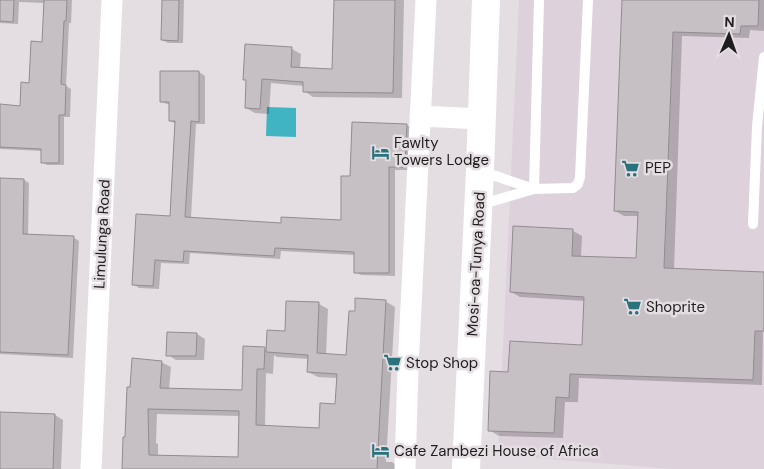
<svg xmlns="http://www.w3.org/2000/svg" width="764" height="469" viewBox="0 0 764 469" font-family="'DM Sans',sans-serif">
<rect width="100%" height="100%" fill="#e4dee3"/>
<!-- built -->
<path fill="#ddd1db" d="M519 0H764V469H673L498 455Z"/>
<!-- water -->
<path fill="#40b4c3" d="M267 107 296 108V137L266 136Z"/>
<!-- shadow -->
<path fill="#0003" fill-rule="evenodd" d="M0 0H72L71 23H69L66 86 71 89 70 117H64V165H47L42 162V151L0 149V106L21 107 30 84 43 43 45 3 19 2 18 24 0 23Z
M163 0H184L183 43H168L162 40Z
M335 0H404L402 98 313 97 304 91V86L271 83 269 114 255 113 246 108 248 81 244 79 246 46 292 49 301 54 300 68 334 70Z
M623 0H764V31L750 30 749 38 682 36 674 270 764 273 762 385 579 378 578 402H565L563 438 499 436 489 430 509 373 583 347 585 301 520 297 511 292 514 227 573 231 582 236 581 257 637 260 639 216H624L615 211Z
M199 72 205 76V124H196L191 218 282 224 342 222 352 177 407 125 413 129 411 170H395V276L361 275 355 272V255L281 251 280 259 190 253 189 264 161 263 159 289 139 288 133 284 171 217 176 124 170 121V105L161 102Z
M0 179 24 180 29 183 28 235 73 237 79 241 73 358 0 354Z
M385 301 395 307 386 462H392L401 469H124L132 389 161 362 171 367 169 389 243 391 264 348 267 350 286 332 288 302 319 304 328 309 326 355 348 356 356 313ZM274 355 277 357 309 359 308 372 318 377 337 378 336 405 320 430 265 427 266 373 273 374ZM157 414 240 416 239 458 158 456V444L156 443Z
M197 334 205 339 204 360H176L168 355Z
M0 413 55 415 63 420 61 469H0Z"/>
<!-- building -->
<path fill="#c6c0c5" stroke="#928c91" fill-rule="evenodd" d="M0 0H14L13 22 0 21Z
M44 0H67L66 21H64L61 84 66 85 65 115H59V163H41V149L0 147V104L20 106 21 82 29 83 31 41 42 42Z
M162 0H179L178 41 161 40Z
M334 0H395L393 93 303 92V82L262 79 260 109 245 108 246 80H243L245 44 292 47 291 67 332 69Z
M622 0H759L758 26H741L740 34 673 32 664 268 764 272V331H755L753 380 570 374 569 398 556 397 554 433 488 431 490 371 508 372 510 341 582 345 584 297 510 292 513 226 573 229 572 256 636 258 638 212 614 211Z
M160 71H199V122L191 121 185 217 281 223V217L341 220V176H350L352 122 407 124 405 167H389V273H354V252L275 248 274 256 184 251 183 262 155 260 153 286 132 285 136 214 170 216 175 121H169V102H160Z
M0 178 24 179 23 234 74 236 68 355 0 352Z
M355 298 386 300 377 469H122L123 437H125L127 387H130L132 358 162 361 160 388 242 390 243 346 265 347 264 369H257L256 425 319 428 320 403 335 404 337 374 307 372 308 355 266 352 267 330 285 331 286 301 319 302 317 353 346 355 349 311H355ZM148 409 239 411 238 457 149 455Z
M167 332 197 333 196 356H166Z
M0 412 55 414 53 469H0Z"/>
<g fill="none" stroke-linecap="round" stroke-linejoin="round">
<!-- lane -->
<path stroke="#fff" stroke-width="10" d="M481 171 534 189
M534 189 539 0
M479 205 534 189 573 188 578 184 580 177 588 0
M753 224 757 126 764 57"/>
<!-- street -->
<path stroke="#fff" stroke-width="21" d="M420 116 482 119
M91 469 112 0
M405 469 408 368 426 0"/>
<!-- highway -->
<path stroke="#fff" stroke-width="28" d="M466 469 480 170 486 0"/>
</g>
<!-- icons -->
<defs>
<symbol id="hotel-bare" viewBox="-9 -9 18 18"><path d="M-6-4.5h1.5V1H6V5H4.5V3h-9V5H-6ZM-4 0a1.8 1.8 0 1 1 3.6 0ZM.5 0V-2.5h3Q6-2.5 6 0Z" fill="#2a727c" stroke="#e4dee3" stroke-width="2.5" paint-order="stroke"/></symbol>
<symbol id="supermarket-bare" viewBox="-9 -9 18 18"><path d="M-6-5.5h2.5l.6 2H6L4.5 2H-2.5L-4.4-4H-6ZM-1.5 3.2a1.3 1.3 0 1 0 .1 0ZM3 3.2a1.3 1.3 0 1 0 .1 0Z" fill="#2a727c" stroke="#e4dee3" stroke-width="2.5" paint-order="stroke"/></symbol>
</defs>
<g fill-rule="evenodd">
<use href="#hotel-bare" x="368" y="140" width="25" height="25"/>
<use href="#supermarket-bare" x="618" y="156" width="25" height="25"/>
<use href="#supermarket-bare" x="620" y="294" width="25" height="25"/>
<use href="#supermarket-bare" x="380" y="350" width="25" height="25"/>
<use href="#hotel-bare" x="368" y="438" width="25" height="25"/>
</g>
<g text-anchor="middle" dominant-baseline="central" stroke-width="5" stroke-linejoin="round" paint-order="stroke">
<!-- poi labels -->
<g font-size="15" fill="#1f1d1e" stroke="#e4dee3" text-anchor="start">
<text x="394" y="143">Fawlty<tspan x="394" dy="17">Towers Lodge</tspan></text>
<text x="645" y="168">PEP</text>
<text x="646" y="307">Shoprite</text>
<text x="406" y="363">Stop Shop</text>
<text x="394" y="451">Cafe Zambezi House of Africa</text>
</g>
<!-- street labels -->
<g font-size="15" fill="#1f1d1e" stroke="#e4dee3">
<text transform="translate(102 234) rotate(-87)">Limulunga Road</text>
<text transform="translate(476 264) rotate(-87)">Mosi-oa-Tunya Road</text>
</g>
</g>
<!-- north arrow -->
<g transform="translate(729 35) rotate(2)" stroke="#e4dee3" stroke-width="4" paint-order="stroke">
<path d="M0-4L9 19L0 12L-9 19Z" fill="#1f1d1e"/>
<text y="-8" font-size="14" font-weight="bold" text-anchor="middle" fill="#1f1d1e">N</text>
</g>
</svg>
